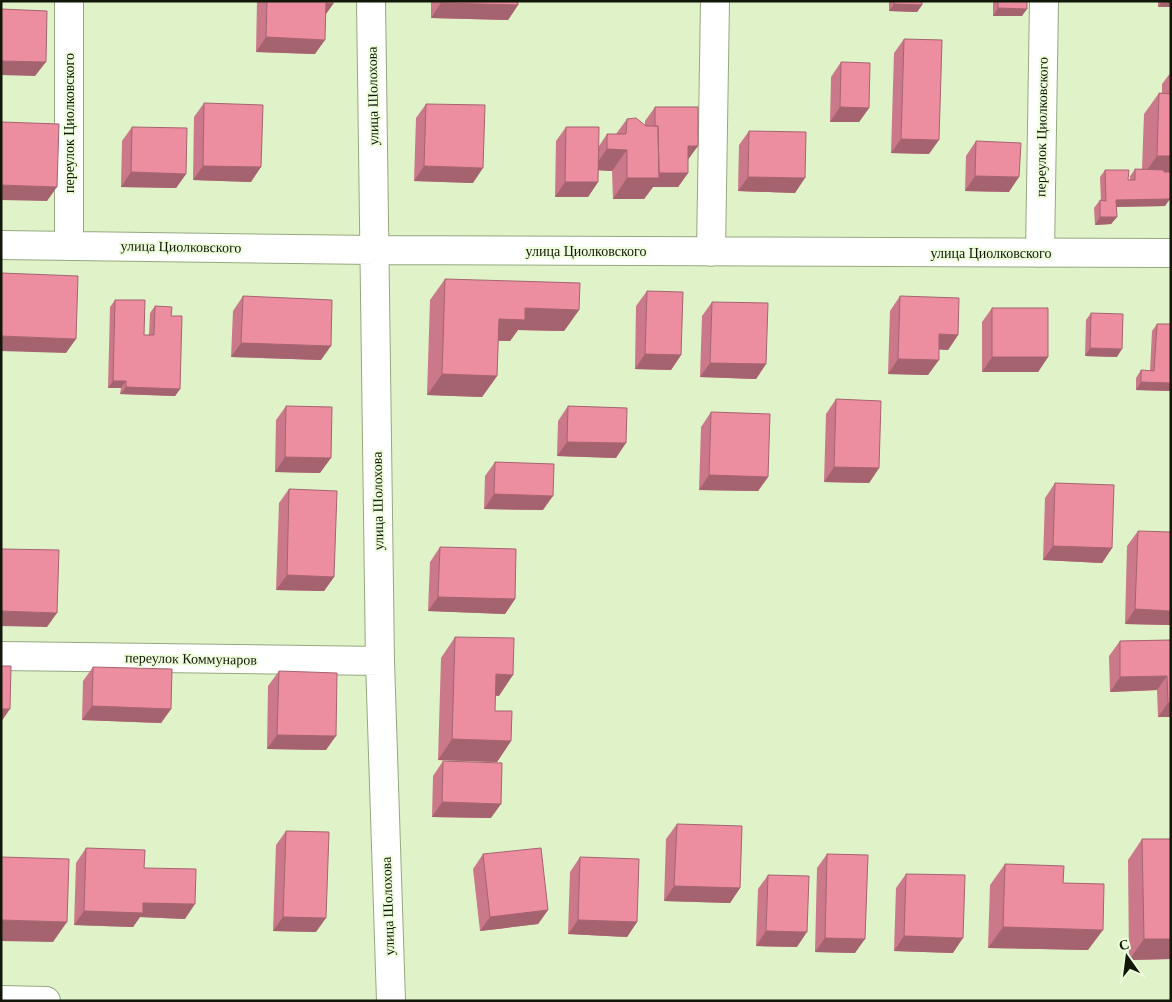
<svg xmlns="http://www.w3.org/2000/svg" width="1172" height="1002" viewBox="0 0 1172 1002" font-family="Georgia,serif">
<rect width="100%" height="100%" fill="#dff2c8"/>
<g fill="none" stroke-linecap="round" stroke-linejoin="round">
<defs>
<path id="minor" d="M371 1 380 661 391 1001
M1 245 375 250 1171 253
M69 245V1
M711 252 715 1
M1040 253 1044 1
M1 656 380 661
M1 1000 46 1001"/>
</defs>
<!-- minor casing -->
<use href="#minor" stroke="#96a880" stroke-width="30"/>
<!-- minor -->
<use href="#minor" stroke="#fff" stroke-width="28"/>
</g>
<!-- wall -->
<path fill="#cb798a" d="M257 1H333V4L326 14 315 54 256 52Z
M431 1H518V5L508 20 431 18Z
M889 1H922V5L917 12 889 11Z
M993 1H1027L1022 16H993Z
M1158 1H1171L1158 7Z
M904 39 929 154 891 153 894 53Z
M841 62 869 108 859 122H830L831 77Z
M1171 72V193H1170L1165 206 1116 207 1117 217 1111 224 1095 225 1094 208 1100 200 1101 201 1100 177 1105 170 1130 180V176L1135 169H1142L1144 114 1159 93H1162V84Z
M204 103 251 182 193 180 194 117Z
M426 104 473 183 414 181 416 118Z
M655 107 688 160V173L678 187H653L644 199H613L612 171 598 170V182L588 197H555L556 141 566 127 599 146 607 134H616L627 119 645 125V121Z
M132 127 186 174 176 188 121 187 122 141Z
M749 131 795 193 738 191 739 145Z
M976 141 1009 192 965 191 966 156Z
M445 279 579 310 564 331 518 330 510 341H498L497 376 482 397 427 395 430 300Z
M647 291 681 355 671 370 635 369 636 306Z
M243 296 321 360 231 357 233 311Z
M900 296 958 335 948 350 939 349 928 375 888 374 890 311Z
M115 300 144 335H149L150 313 155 306 171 316 180 389 175 396 120 394 121 388H108L110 307Z
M712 302 766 364 756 379 700 377 702 316Z
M992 308 1048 357 1038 372H982V322Z
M1091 313 1117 357 1085 356 1086 320Z
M1157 324 1171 391 1136 390V378L1141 370 1150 371 1152 331Z
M836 399 879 468 869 483 824 482 826 414Z
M286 406 320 473 275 472 276 420Z
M568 406 616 458 557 456 558 421Z
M711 412 768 477 758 491 699 490 701 427Z
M495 462 543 510 484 509 485 476Z
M1055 483 1112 548 1102 563 1043 560 1045 498Z
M289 489 334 577 324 591 276 590 279 503Z
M1138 531 1171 625 1125 624 1127 546Z
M440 547 515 599 505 614 428 611 430 562Z
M455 637 499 696 495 695V711L511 741 497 762 438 760 441 658Z
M1171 640V717H1158L1157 690 1110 692 1109 656 1120 641Z
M93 667 171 709 161 723 82 720 83 681Z
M279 671 326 750 267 749 268 686Z
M443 761 491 818 432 817 433 776Z
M677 824 740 888 730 903 664 901 666 839Z
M286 831 316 932 273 931 276 845Z
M1142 839H1171V959L1129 960 1128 860Z
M86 848 144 868 185 919 140 917 133 927 74 925 76 863Z
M483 854 548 910 538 924 480 931 473 869Z
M827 854 855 953 815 952 817 868Z
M580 857 637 922 627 937 568 934 570 872Z
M1005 864 1063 883 1088 950 988 948 990 885Z
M906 874 953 953 894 951 896 888Z
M768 875 797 947 756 946 758 889Z"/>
<!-- shaded-wall -->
<path fill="#a56370" d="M1162 1H1171V7H1158Z
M326 3 333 4 323 18Z
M441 3 518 5 508 20 431 18Z
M894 4 922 5 917 12 889 11Z
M998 8 1027 9 1022 16H993Z
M266 37 325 40 315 54 256 52Z
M1 61 46 62 35 76 1 75Z
M840 107 869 108 859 122H830Z
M901 139 939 140 929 154 891 153Z
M688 146H698L687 161Z
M607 149 627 150 612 171 592 170Z
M1157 156H1171V178L1142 177Z
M203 166 261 167 251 182 193 180Z
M424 166 483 168 473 183 414 181Z
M131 172 186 174 176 188 121 187Z
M655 173H688L678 187H653L644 199H613L627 178Z
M975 176 1019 177 1009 192 965 191Z
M748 177 805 178 795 193 738 191Z
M565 182H598L588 197H555Z
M1 185 57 187 47 201 1 200Z
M1170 199 1165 206 1111 207 1116 200Z
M1100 217H1117L1111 224 1095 225Z
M525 308 579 310 564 331 518 330 510 341 484 340 499 319Z
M939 334 958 335 948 350 929 349Z
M1 336 76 339 66 353 1 351Z
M241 343 331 346 321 360 231 357Z
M1090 348 1122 349 1117 357 1085 356Z
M645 354 681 355 671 370 635 369Z
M992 357H1048L1038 372H982Z
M898 359 939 360 928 375 888 374Z
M710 363 766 364 756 379 700 377Z
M442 374 497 376 482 397 427 395Z
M113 381H126L121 388H108Z
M1141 382 1171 383V391L1136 390Z
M126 387 180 389 175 396 120 394Z
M567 442 626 443 616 458 557 456Z
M285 457 331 458 320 473 275 472Z
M834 467 879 468 869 483 824 482Z
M709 475 768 477 758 491 699 490Z
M494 494 553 496 543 510 484 509Z
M1053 546 1112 548 1102 563 1043 560Z
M287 575 334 577 324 591 276 590Z
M438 597 515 599 505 614 428 611Z
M1135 609 1171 611V625L1125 624Z
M1 611 57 613 47 627 1 626Z
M496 674 513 675 499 696 481 695Z
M1167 676 1157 690 1110 692 1120 677Z
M1168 703H1171V717H1158Z
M92 706 171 709 161 723 82 720Z
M1 709H10L1 722Z
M277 735 336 736 326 750 267 749Z
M452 739 511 741 497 762 438 760Z
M442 802 501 804 491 818 432 817Z
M674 886 740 888 730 903 664 901Z
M143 903 195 904 185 919 140 917 133 927 74 925 84 911Z
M548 910 538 924 480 931 490 917Z
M283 917 326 918 316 932 273 931Z
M1 920 67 922 53 942 1 941Z
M578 920 637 922 627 937 568 934Z
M1003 927 1103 930 1088 950 988 948Z
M766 931 807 932 797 947 756 946Z
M904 936 963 938 953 953 894 951Z
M825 938 865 939 855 953 815 952Z
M1144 939H1171V959L1129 960Z"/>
<!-- building -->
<path fill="#ec8da0" stroke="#a56370" d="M267 1H333V4L326 3 325 40 266 37Z
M441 1H518V5L441 3Z
M894 1H922V5L894 4Z
M998 1H1027V9L998 8Z
M1 9 47 11 46 62 1 61Z
M904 39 942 40 939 140 901 139Z
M841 62 870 63 869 108 840 107Z
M1159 93 1171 94V156H1157Z
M204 103 263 105 261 167 203 166Z
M426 104 485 105 483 168 424 166Z
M655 107H698V146H688V173H659L658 126H655Z
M636 118 646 126H658L659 178H627V150L607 149V134H626L627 119Z
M1 122 59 124 57 187 1 185Z
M132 127 187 128 186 174 131 172Z
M566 127H599L598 182H565Z
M749 131 806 132 805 178 748 177Z
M976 141 1021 143 1019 177 975 176Z
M1135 169 1164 170V172H1171L1170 199 1116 200 1117 217H1100V200L1106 201 1105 170H1129L1128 180H1135Z
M1 273 78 276 76 339 1 336Z
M445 279 580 283 579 310 525 308V320L499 319 497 376 442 374Z
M647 291 683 292 681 355 645 354Z
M243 296 332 300 331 346 241 343Z
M900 296 959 298 958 335 939 334V360L898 359Z
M115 300H145L144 335H154L155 306 172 307 171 316H182L180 389 126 387V381H113Z
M712 302 768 303 766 364 710 363Z
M992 308H1048V357H992Z
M1091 313 1123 314 1122 349 1090 348Z
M1157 324H1171V383L1141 382V370L1154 371Z
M836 399 881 401 879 468 834 467Z
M286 406 332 407 331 458 285 457Z
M568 406 627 408 626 443 567 442Z
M711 412 770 414 768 477 709 475Z
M495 462 554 464 553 496 494 494Z
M1055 483 1114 485 1112 548 1053 546Z
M289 489 337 491 334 577 287 575Z
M1138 531 1171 532V611L1135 609Z
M440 547 516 549 515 599 438 597Z
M1 549 59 550 57 613 1 611Z
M455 637 514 638 513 675 496 674 495 711H512L511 741 452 739Z
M1171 640V703H1168L1167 676 1120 677V641Z
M1 666H11L10 709H1Z
M93 667 172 669 171 709 92 706Z
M279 671 337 673 336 736 277 735Z
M443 761 502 763 501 804 442 802Z
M677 824 742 826 740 888 674 886Z
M286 831 329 832 326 918 283 917Z
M1142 839H1171V939H1144Z
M86 848 145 850 144 868 196 869 195 904 143 903V913L84 911Z
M541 848 548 910 490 917 483 854Z
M827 854 868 855 865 939 825 938Z
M1 857 69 859 67 922 1 920Z
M580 857 639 859 637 922 578 920Z
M1005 864 1064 866 1063 883 1104 884 1103 930 1003 927Z
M906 874 965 875 963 938 904 936Z
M768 875 809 876 807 932 766 931Z"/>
<g text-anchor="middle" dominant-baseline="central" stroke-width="4" stroke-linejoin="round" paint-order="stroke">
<!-- street labels -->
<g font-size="14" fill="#111809" stroke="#eefedc">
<text transform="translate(373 96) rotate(-91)">улица Шолохова</text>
<text transform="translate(69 123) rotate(-90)">переулок Циолковского</text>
<text transform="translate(1042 127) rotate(-89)">переулок Циолковского</text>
<text transform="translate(181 247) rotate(1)">улица Циолковского</text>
<text x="586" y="251">улица Циолковского</text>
<text x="991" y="253">улица Циолковского</text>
<text transform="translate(378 501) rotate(-91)">улица Шолохова</text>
<text transform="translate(191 659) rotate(1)">переулок Коммунаров</text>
<text transform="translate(388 906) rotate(-92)">улица Шолохова</text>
</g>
</g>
<!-- border -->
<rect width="1172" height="1002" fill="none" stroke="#111809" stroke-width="5"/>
<!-- north arrow -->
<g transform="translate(1127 957) rotate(346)" stroke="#eefedc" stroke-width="4" paint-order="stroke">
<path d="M0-4L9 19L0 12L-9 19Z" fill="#111809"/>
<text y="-8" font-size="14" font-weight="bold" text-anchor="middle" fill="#111809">С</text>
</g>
</svg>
